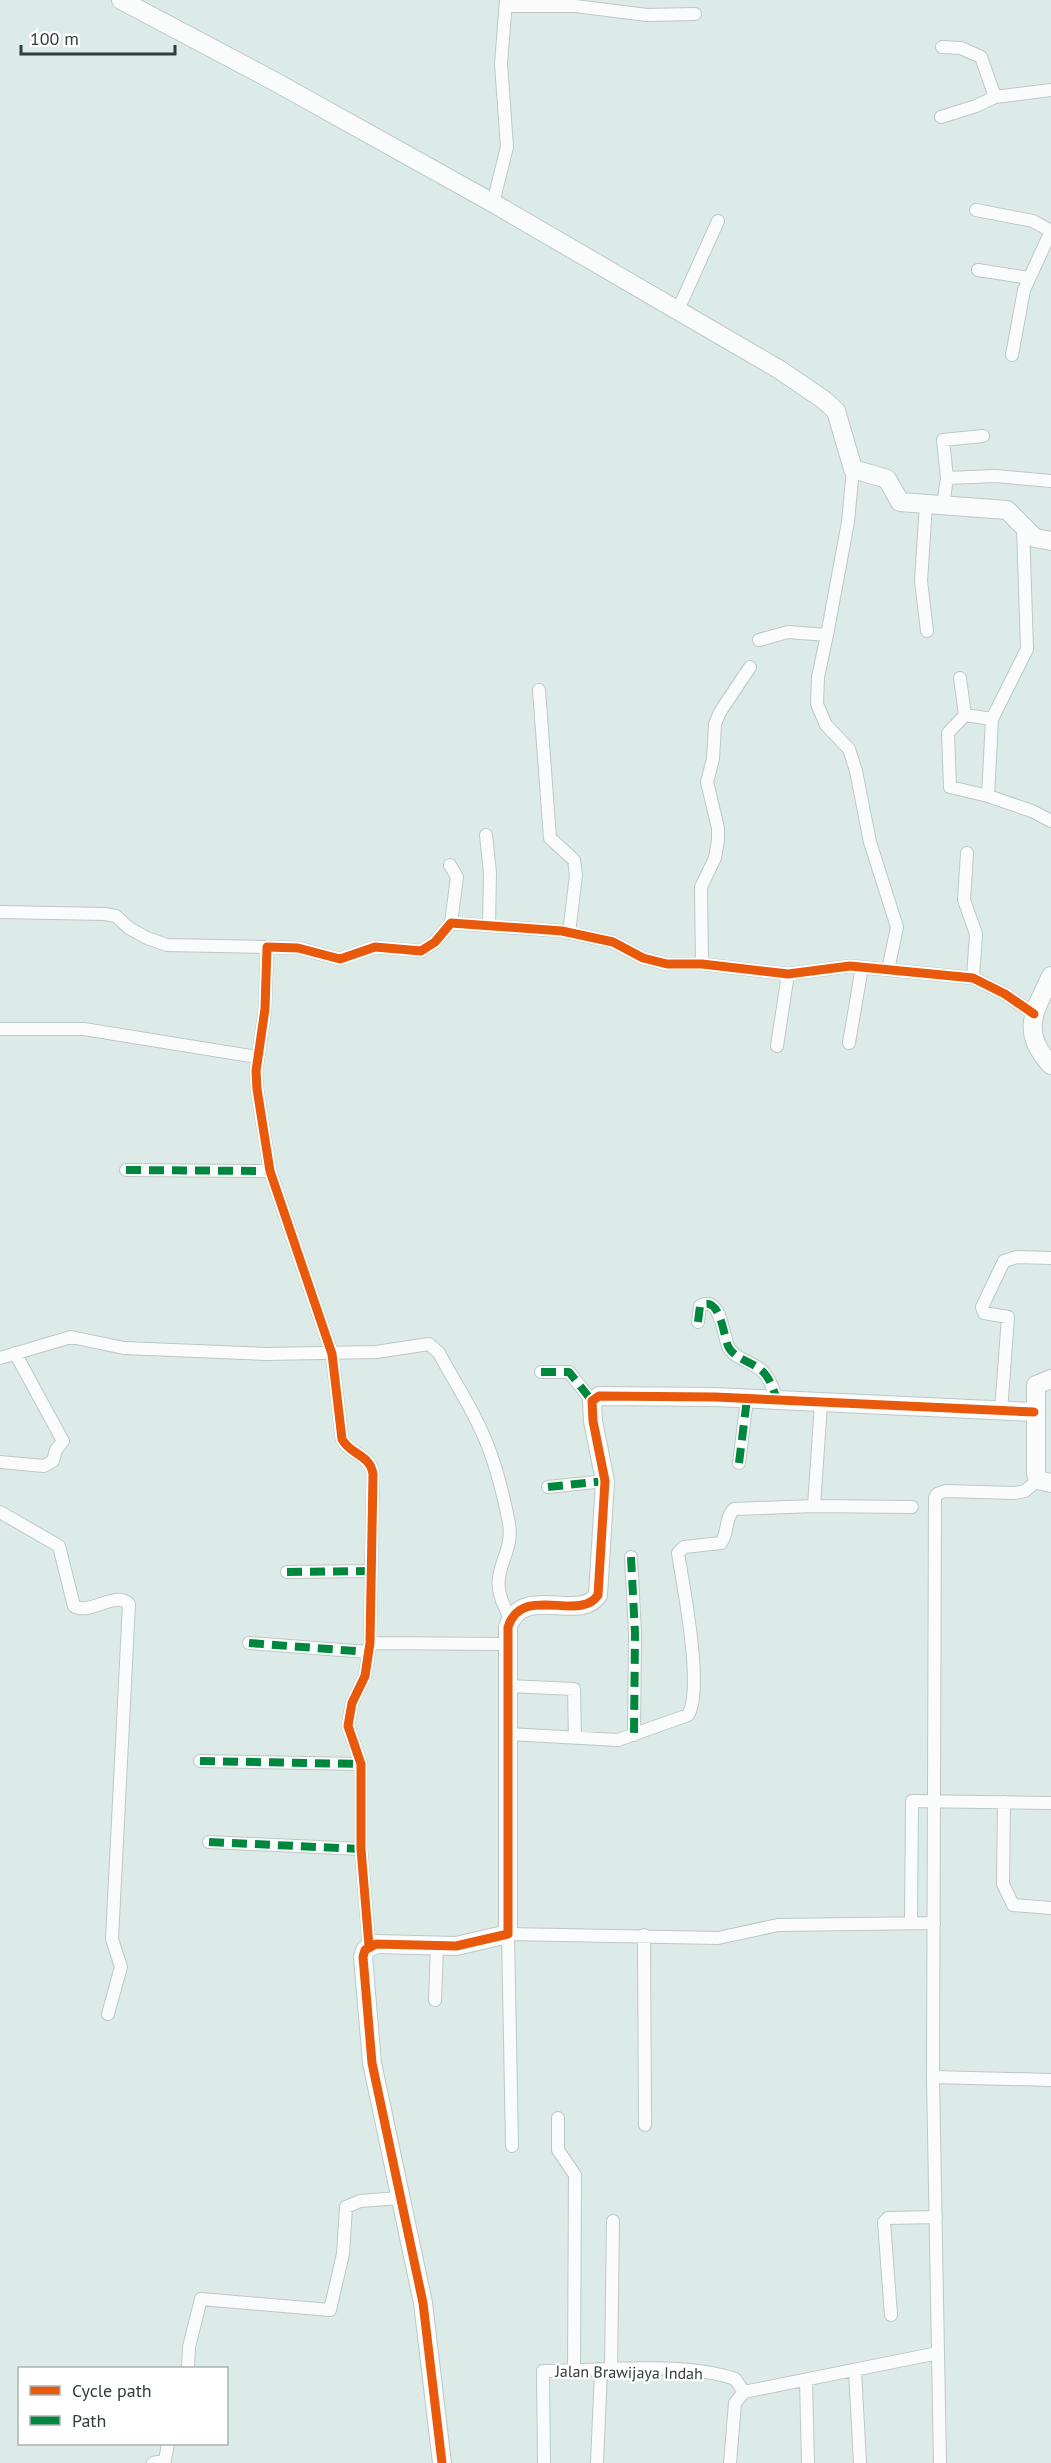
<svg xmlns="http://www.w3.org/2000/svg" width="1051" height="2463" viewBox="0 0 1051 2463" font-family="'PT Sans',sans-serif">
<rect width="100%" height="100%" fill="#ddebe8"/>
<g fill="none" stroke-linecap="round" stroke-linejoin="round">
<defs>
<path id="street" d="M506 6H575L647 15 695 14
M942 47 961 48 981 57 995 97
M941 117 976 106 995 97 1051 90
M493 203 507 147 501 64 506 0
M976 210 1033 221 1049 230
M978 270 1029 278
M678 310 718 221
M1012 355 1024 290 1051 231
M947 478 995 476 1051 481
M926 504 921 581 927 631
M943 505 947 478 943 440 983 436
M827 635 818 677 817 704 826 725 849 749 856 771 870 842 897 927 888 970
M759 640 788 632 827 635 848 522 853 469
M960 678 965 715 948 733 950 787 988 796 1032 811 1051 821
M539 690 550 838 574 860 576 875 569 933
M965 715 992 719
M988 796 992 719 1027 649 1023 527
M486 835 490 873 489 925
M967 853 964 900 976 934 973 978
M450 865 457 877 451 923
M0 912 105 914 116 916 129 928 147 938 167 945 267 947
M702 964 701 887 715 858 718 840V828L707 782 713 759 715 724 720 712 750 667
M0 1029H84L257 1057
M849 1043 862 967
M777 1046 788 974
M126 1170 270 1171
M698 1322 700 1306C720 1294 723 1334 728 1346 734 1360 756 1362 765 1374 771 1381 774 1391 777 1400
M0 1358 71 1337 124 1348 266 1354 376 1352 429 1344 439 1353C452 1378 469 1403 481 1430 494 1457 502 1489 508 1518 518 1561 480 1569 511 1619
M541 1372H569L592 1401
M1001 1411 1008 1317 984 1313 982 1307 1004 1261 1017 1257 1051 1258
M0 1462 44 1466 53 1461 56 1450 63 1441 15 1353
M739 1463 747 1399
M548 1487 605 1481
M814 1506 821 1404
M0 1512 59 1546 74 1606C90 1616 115 1590 129 1604L112 1939 121 1967 108 2014
M631 1557 635 1633 634 1735
M287 1572 369 1571
M249 1643 368 1652
M370 1643 506 1644
M506 1686 574 1689 575 1738
M507 1734 618 1740 688 1715C704 1689 683 1585 678 1553L684 1547 721 1543C729 1532 724 1519 734 1509L814 1506 912 1507
M200 1761 361 1764
M1004 1802 1003 1884 1013 1905 1051 1908
M209 1842 361 1849
M911 1921 912 1801 1051 1803
M644 1935 645 2125
M369 1946 361 1849V1764L348 1726 352 1703 365 1676 370 1643 373 1474C370 1454 350 1455 342 1439L332 1354 270 1171 257 1089 256 1071 265 1009 267 947 298 948 340 959 375 947 421 951 435 942 451 923 562 931 613 942 643 958 667 964H702L788 974 850 966 973 978 1005 994 1034 1014
M435 2000 437 1946
M933 2077 1051 2080
M558 2118V2150L575 2175 574 2371
M512 2146 508 1934 718 1938 778 1925 934 1923
M891 2315 884 2222 888 2218 936 2217
M938 2353 940 2463
M188 2368 189 2347 201 2299 330 2310 343 2254 346 2207 360 2201 400 2198
M855 2370 860 2463
M611 2371 613 2221
M806 2381 808 2463
M153 2463 165 2460 168 2444
M544 2463 543 2371C598 2371 684 2361 735 2379L744 2392
M597 2463 601 2371
M730 2463 735 2403 744 2392 938 2353 933 2077 935 1498 937 1494 945 1491 1015 1493 1025 1491 1038 1480"/>
<path id="secondary" d="M121 0 272 80 493 203 780 370 824 400 836 411 853 469 887 479 900 502 1007 510 1035 538 1051 541
M1051 976C1034 1012 1020 1032 1051 1065
M1051 1379 1036 1385V1473L1038 1480 1051 1483
M442 2463 423 2303 372 2063 363 1957 365 1950 376 1944 456 1946 508 1934V1627C522 1583 580 1623 598 1595L605 1481 593 1421 592 1401 599 1396 715 1397 1034 1412"/>
</defs>
<!-- street casing -->
<use href="#street" stroke="#bdc8c5" stroke-width="14"/>
<!-- secondary casing -->
<use href="#secondary" stroke="#bdc8c5" stroke-width="20"/>
<!-- street -->
<use href="#street" stroke="#fafcfc" stroke-width="12"/>
<!-- secondary -->
<use href="#secondary" stroke="#fafcfc" stroke-width="18"/>
<!-- quiet -->
<path stroke="#00873e" stroke-width="8" stroke-dasharray="15 8" stroke-linecap="butt" d="M126 1170 270 1171
M698 1322 700 1306C720 1294 723 1334 728 1346 734 1360 756 1362 765 1374 771 1381 774 1391 777 1400
M541 1372H569L592 1401
M739 1463 747 1399
M548 1487 605 1481
M631 1557 635 1633 634 1735
M287 1572 369 1571
M249 1643 368 1652
M200 1761 361 1764
M209 1842 361 1849"/>
<defs>
<path id="cycleway" d="M369 1946 361 1849V1764L348 1726 352 1703 365 1676 370 1643 373 1474C370 1454 350 1455 342 1439L332 1354 270 1171 257 1089 256 1071 265 1009 267 947 298 948 340 959 375 947 421 951 435 942 451 923 562 931 613 942 643 958 667 964H702L788 974 850 966 973 978 1005 994 1034 1014
M442 2463 423 2303 372 2063 363 1957 365 1950 376 1944 456 1946 508 1934V1627C522 1583 580 1623 598 1595L605 1481 593 1421 592 1401 599 1396 715 1397 1034 1412"/>
</defs>
<!-- cycleway casing -->
<use href="#cycleway" stroke="#fff" stroke-width="13"/>
<!-- cycleway -->
<use href="#cycleway" stroke="#e8590c" stroke-width="9"/>
</g>
<g text-anchor="middle" dominant-baseline="central" stroke-width="4.5" stroke-linejoin="round" paint-order="stroke">
<!-- street labels -->
<g font-size="16" fill="#323c3b" stroke="#fff">
<text transform="translate(629 2372) rotate(1)">Jalan Brawijaya Indah</text>
</g>
</g>
<!-- legend -->
<rect x="18" y="2367" width="210" height="78" fill="#ffffff" stroke="#adb1b1" stroke-width="1.5"/>
<rect x="30" y="2386" width="30" height="9" fill="#e8590c" stroke="#adb1b1" stroke-width="1.5"/>
<text x="72" y="2397" font-size="18" fill="#323c3b">Cycle path</text>
<rect x="30" y="2416" width="30" height="9" fill="#00873e" stroke="#adb1b1" stroke-width="1.5"/>
<text x="72" y="2427" font-size="18" fill="#323c3b">Path</text>
<!-- scale -->
<path d="M21 45v9h154v-9" fill="none" stroke="#323c3b" stroke-width="3"/>
<text x="30" y="45" font-size="18" fill="#323c3b" stroke="#ffffff" stroke-width="4.5" paint-order="stroke">100 m</text>
</svg>
